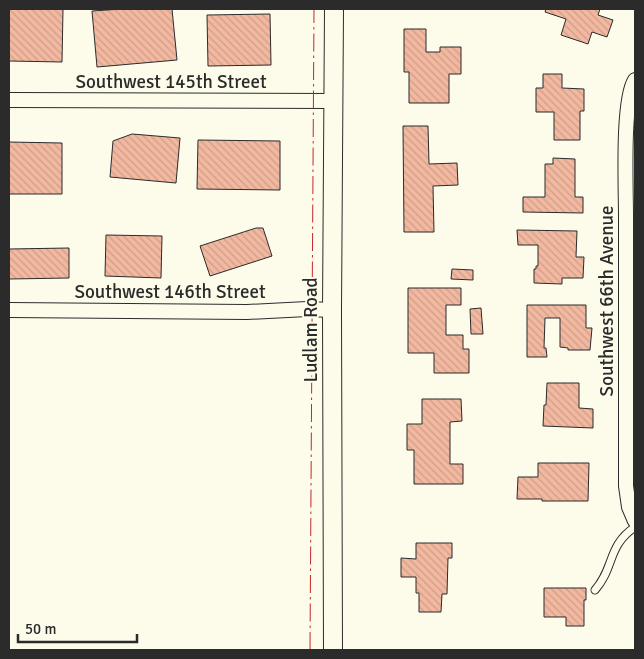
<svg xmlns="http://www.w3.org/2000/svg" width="644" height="659" viewBox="0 0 644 659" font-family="Signika,sans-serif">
<defs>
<pattern id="building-back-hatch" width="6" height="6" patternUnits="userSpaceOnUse" patternTransform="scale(1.25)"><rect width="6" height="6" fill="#f2b8a0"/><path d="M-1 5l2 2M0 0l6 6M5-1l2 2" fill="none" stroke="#d09e8a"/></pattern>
</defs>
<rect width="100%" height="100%" fill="#fdfbea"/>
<!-- building -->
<path fill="url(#building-back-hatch)" stroke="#2b2b2b" d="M9 9H63L62 62 9 61Z
M122 9H172L177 60 97 67 92 11Z
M546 9H600L598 15 613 20 607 37 592 32 588 44 561 35 566 19 545 12Z
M270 14 271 65 208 66 207 15Z
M404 29H426V52H440V47H461V74H449V103H409V72H404Z
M543 74H562V88L584 89V111H580V140H554V112H536V88H543Z
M403 126H428L429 164 457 163 458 185 433 186 434 232H404Z
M132 134 180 138 176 183 110 177 113 141Z
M198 140 280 141V190L197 189Z
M9 142 62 143V194H9Z
M553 158 575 159V197H583V213L523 212V197H545V164H553Z
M256 228H263L272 256 210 276 200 246Z
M517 230 577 231 576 257H584L583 278H562V284L534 283V269H536V266H538V245H518Z
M106 235 162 236 161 278 105 276Z
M69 248V278L9 279V249Z
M452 269 473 270V280L451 279Z
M408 288H461V305H446V335H463V349H469V373H434V353H408Z
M527 305H586V328H592L590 350H568V348L560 347V318H545L544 348H546L547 357H527Z
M481 308 483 334H471L470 309Z
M547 383H579V408L593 409V428L543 426 544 405H546Z
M422 399H461L462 421 450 422V464H463V484H414V450H407V424H422Z
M538 463H589L588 501H542V499H517L518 477H538Z
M416 543H452V558H448L447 594H442L441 612H419V593H416V577H401V558L416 559Z
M544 588H586V600H584V626H566V617H544Z"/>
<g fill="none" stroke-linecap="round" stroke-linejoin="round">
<defs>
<path id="service" d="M595 590C615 567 607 546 635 527"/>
<path id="minor" d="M635 80C622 100 626 188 626 216 626 306 626 396 626 486L629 507 635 521
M9 100 332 101
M9 310 247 312 307 309 332 310"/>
<path id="tertiary" d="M333 650 332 310 334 9"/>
</defs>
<!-- service casing -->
<use href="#service" stroke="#2b2b2b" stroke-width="9"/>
<!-- minor casing -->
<use href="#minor" stroke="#2b2b2b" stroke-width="16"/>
<!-- tertiary casing -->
<use href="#tertiary" stroke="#2b2b2b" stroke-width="20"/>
<!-- service -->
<use href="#service" stroke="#fdfbea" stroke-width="7"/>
<!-- minor -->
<use href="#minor" stroke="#fdfbea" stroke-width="14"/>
<!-- tertiary -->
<use href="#tertiary" stroke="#fdfbea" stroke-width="18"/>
<!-- power -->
<path stroke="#c62828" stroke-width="1" stroke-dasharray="18 4 2.5 4" stroke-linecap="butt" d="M310 650 314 9"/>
</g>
<g text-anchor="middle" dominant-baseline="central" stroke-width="4" stroke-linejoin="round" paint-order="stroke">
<!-- street labels -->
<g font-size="19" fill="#2b2b2b" stroke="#fdfbea">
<text x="171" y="82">Southwest 145th Street</text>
<text x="170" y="292">Southwest 146th Street</text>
<text transform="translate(607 301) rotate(-90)">Southwest 66th Avenue</text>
<text transform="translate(311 330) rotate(-90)">Ludlam Road</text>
</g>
</g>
<!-- border -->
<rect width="644" height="659" fill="none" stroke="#2b2b2b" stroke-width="20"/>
<!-- scale -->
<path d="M18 634v8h119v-8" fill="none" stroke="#2b2b2b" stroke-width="2.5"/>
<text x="25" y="634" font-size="15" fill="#2b2b2b" stroke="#fdfbea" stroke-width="4" paint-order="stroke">50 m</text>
</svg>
